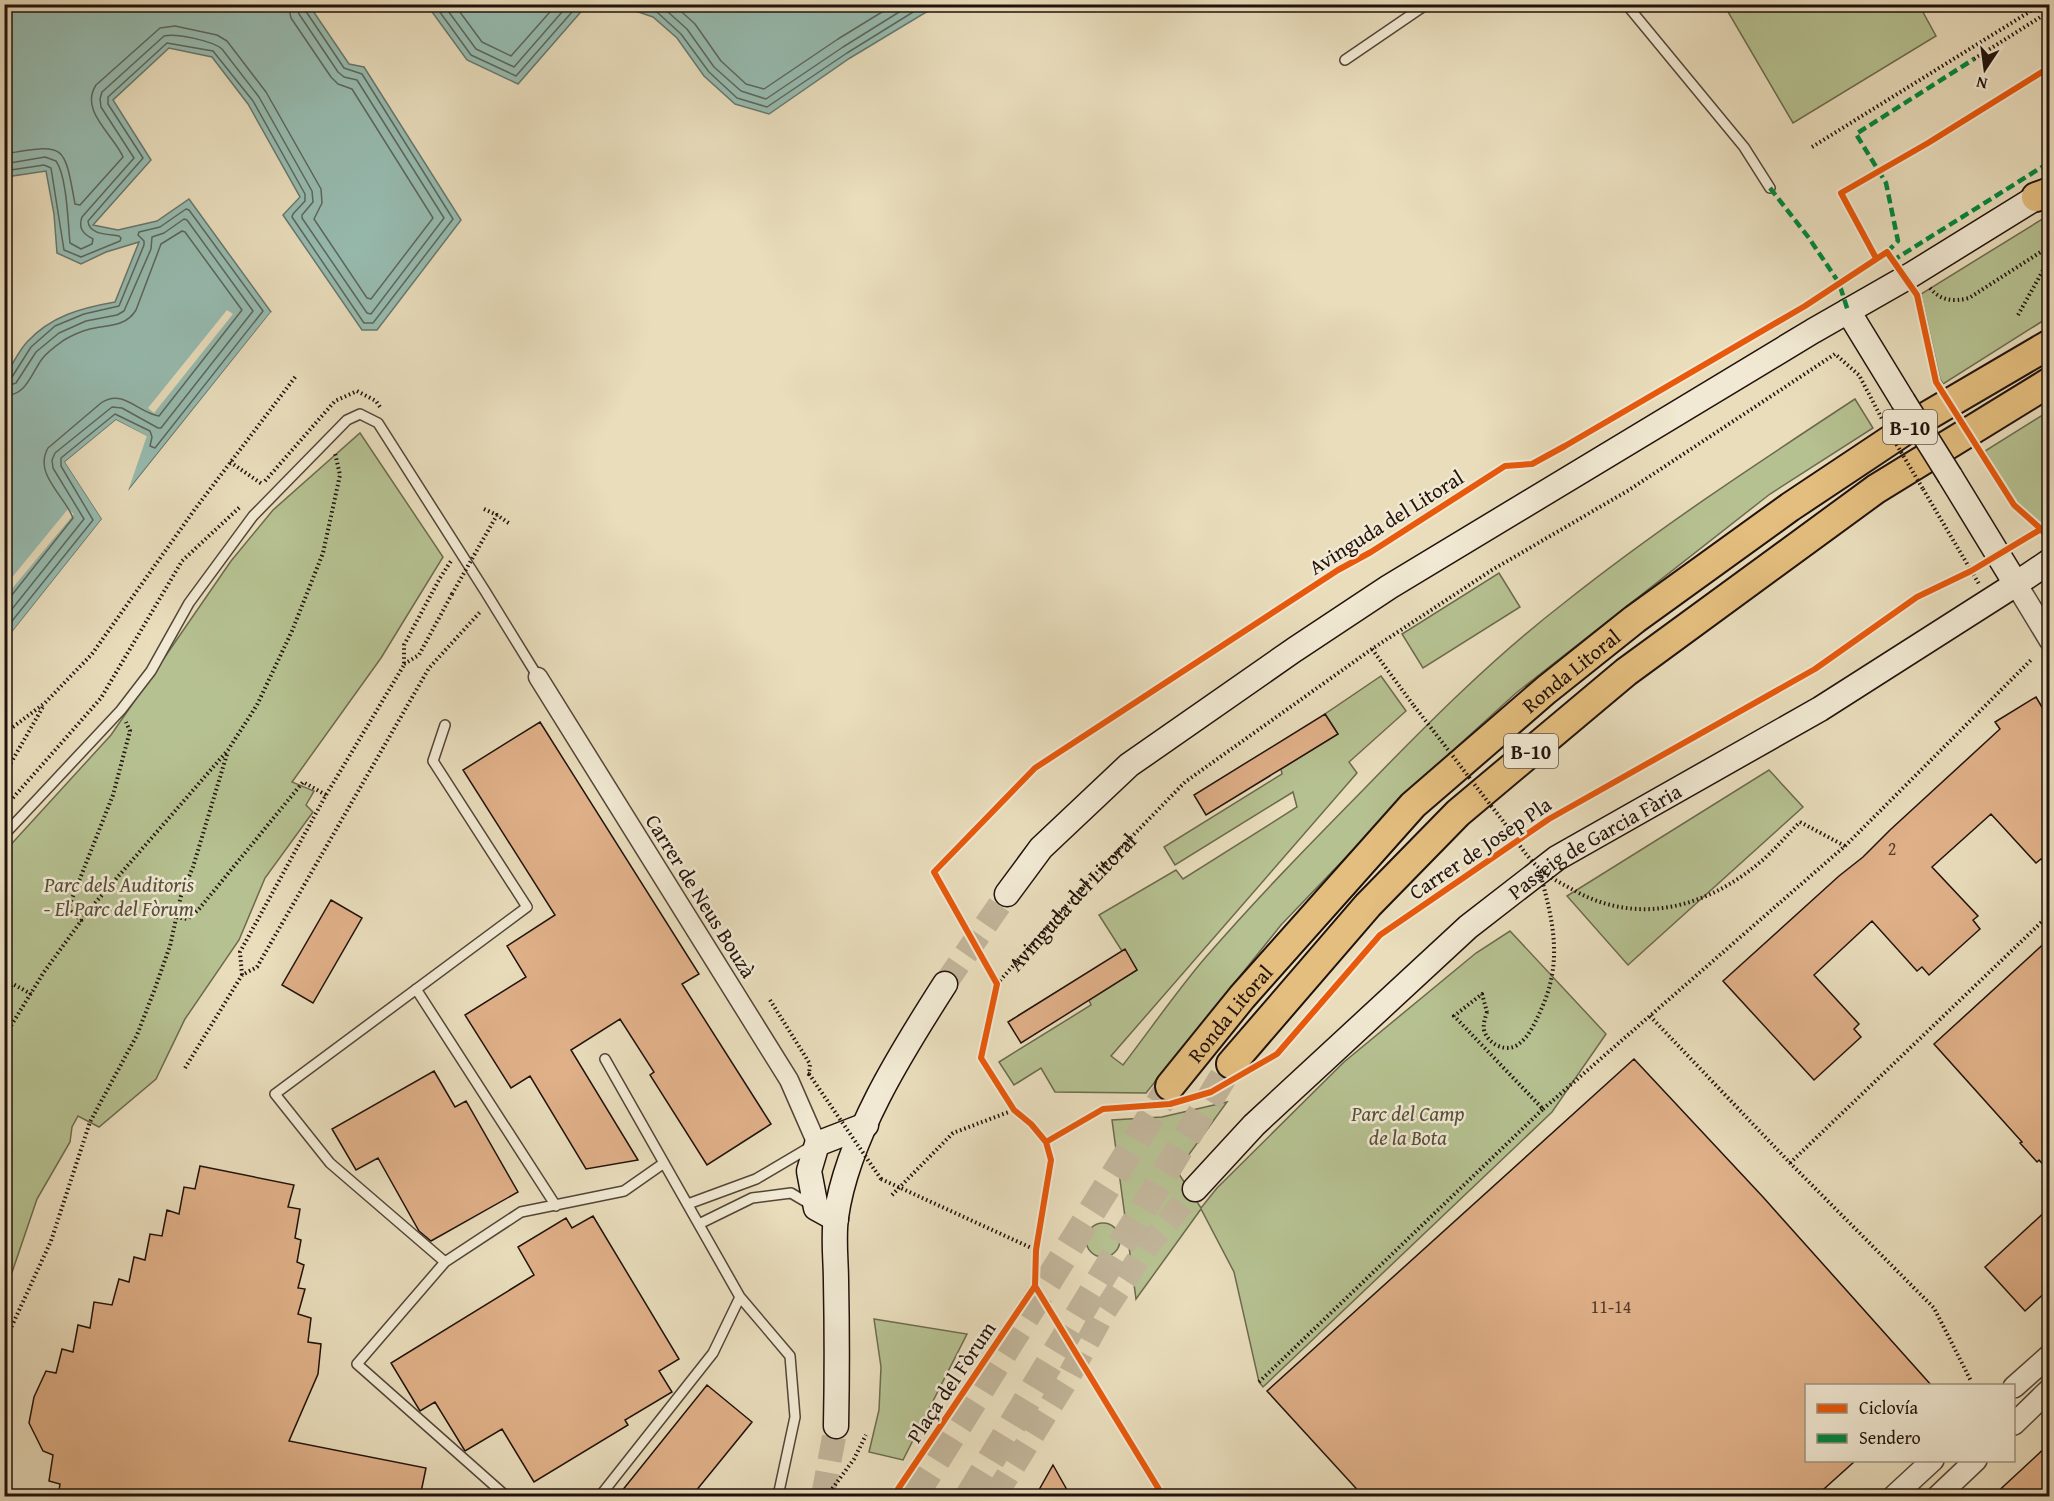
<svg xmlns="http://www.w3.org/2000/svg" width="2054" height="1501" viewBox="0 0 2054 1501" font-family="'Gentium Book Plus',serif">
<rect width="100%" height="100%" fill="#e9ddbc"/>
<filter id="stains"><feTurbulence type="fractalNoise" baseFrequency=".00333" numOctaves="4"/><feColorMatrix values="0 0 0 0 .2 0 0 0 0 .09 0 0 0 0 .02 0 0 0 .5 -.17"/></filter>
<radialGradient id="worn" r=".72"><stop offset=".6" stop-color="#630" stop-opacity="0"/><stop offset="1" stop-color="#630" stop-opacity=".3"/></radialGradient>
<!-- green -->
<path fill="#b6c191" stroke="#6c6a4e" stroke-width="1.5" d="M1724 5H1919L1936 36 1793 123Z
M2049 215V317L1943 384 1940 379 1921 294Z
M1855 399 1873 428 1770 494 1516 693 1416 784 1281 925 1146 1093 1055 1092 1041 1068 1014 1085 999 1062 1091 1005 1089 1000 1137 970 1125 950 1122 951 1099 915 1176 870 1183 879 1297 807 1293 792 1175 865 1164 847 1282 774 1281 769 1338 734 1325 714 1381 676 1406 711 1349 762 1357 773 1111 1056 1123 1065C1150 1030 1176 992 1205 958 1256 899 1311 843 1366 787 1429 722 1493 658 1564 603 1657 529 1756 464 1855 399Z
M2049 411V534L2043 526 2018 505 1985 451Z
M360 433 443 557 381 658 292 782 314 791 306 805 313 812 265 878 239 940 185 1019 156 1079 99 1127 78 1116 72 1127 70 1142 37 1199 5 1293V851L111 735 231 561 273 510Z
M1499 573 1520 607 1423 668 1402 634Z
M1769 770 1803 807 1628 965 1567 896Z
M1510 931 1606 1034 1552 1112 1263 1387 1259 1382 1234 1272 1201 1209 1136 1299 1112 1120 1162 1117 1227 1102 1177 1171 1201 1208 1217 1188 1344 1062 1476 953Z
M1086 1240a17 17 0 1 1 34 0a17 17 0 1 1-34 0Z
M874 1319 967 1334 903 1460 869 1452 879 1410 881 1367Z"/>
<!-- water -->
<path fill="#97bcb1" stroke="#68786f" stroke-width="1.5" d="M5 5H309L349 64 364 67 461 220 377 330H362L283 215 300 197 248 104 212 57 169 48 113 100 151 160 93 225 118 230 157 221 189 199 271 312 126 493 146 436 116 420 65 462 102 519 5 641V378C11 366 18 352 27 342 51 316 81 308 115 302L139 242 106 252 81 264 57 253 54 214 46 171 6 177 10 258 5 269Z
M427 5H938L850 58 769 114 735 104 704 76 677 38 653 17 621 6H586L518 84 467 60Z"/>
<!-- pier -->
<path fill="#e9ddbc" d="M227 310 233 314 154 413 148 408Z
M271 312 273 314 128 495H125L123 492 143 437 116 423 69 463 104 520 4 644 5 641 102 519 65 462 116 420 147 436 128 491Z
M68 509 74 514 5 597V586Z"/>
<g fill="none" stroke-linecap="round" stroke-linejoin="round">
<!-- shore -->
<path stroke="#5c675e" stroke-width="1.5" d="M434 4 471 55 516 76 579 4
M443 4 476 49 514 67 569 4
M454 4 482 42 511 56 557 4
M636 4 657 12 681 34 709 72 737 98 767 107 847 53 926 4
M659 4 687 29 714 67 741 91 766 99 843 47 912 4
M673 4 695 24 721 61 746 84 764 89 838 39 895 4
M4 154C65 144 64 142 75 204L80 205 123 157C114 135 79 111 96 85L160 28 175 26 217 35 227 41 266 92 321 189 322 203 314 219 367 298 371 299 433 218 352 89 338 84 331 77 291 18 288 4
M4 164 45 157 56 161C67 176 68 224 70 243L81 249 92 244 93 239C83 234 78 228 82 217L134 158 101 107 100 99 102 92 164 36C176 33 213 41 222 49L259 97 312 191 313 202 302 215V218L367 313 371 314 444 218 357 80 344 77 338 72 299 14 297 4
M4 171 44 165 51 168 64 250 81 257 120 241 121 238 119 236C108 234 89 235 88 221L143 158 108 104V97L167 43 213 51 253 101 305 194V201L293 214 292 217 364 323H373L453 219 362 74 344 68 305 10 304 4
M4 380 12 377 31 347 55 326 84 314 119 306 144 245V241L138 235 139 232 160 227 186 209 189 210 263 311 155 448 150 446 152 437 150 431 115 414 61 458V466L93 520 4 631
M4 387 16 383 36 352 59 333 86 321 117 315 124 311 151 249 152 237 164 233 184 219 187 220 253 311 161 428H158L122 408 112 407 55 453 52 460 53 468 84 519 4 619
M4 396C27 395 31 374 42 359 47 352 57 345 64 340 71 336 82 331 90 329 107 325 126 327 136 310L161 244 182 231 185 232 242 310 159 416C138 413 123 388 101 403L48 448C33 474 65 496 73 518L4 605"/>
</g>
<!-- building -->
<path fill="#e0b088" stroke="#21120c" stroke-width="1.5" d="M2036 697 2049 719V867L2041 859 2036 863 1991 814 1932 867 1978 916 1973 920 1980 929 1929 975 1922 967 1917 971 1872 921 1814 975 1859 1024 1854 1029 1861 1037 1814 1080 1723 981 1839 876 1863 857 1890 830 2000 729 1995 722Z
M1325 714 1338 734 1206 815 1194 795Z
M540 722 699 974 682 984 771 1124 707 1165 650 1075 654 1072 620 1019 571 1050 638 1160 586 1169 530 1076 511 1088 465 1015 526 977 507 946 555 915 463 770Z
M331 900 362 918 313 1003 282 985Z
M2049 939V1171L2039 1160 2037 1162 2020 1143 2022 1142 1934 1044Z
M1125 949 1137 970 1021 1043 1008 1022Z
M1634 1059 1763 1197 1932 1386H1806V1461H1855L1815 1497H1364L1267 1391Z
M434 1071 455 1107 466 1101 518 1192 431 1241 419 1231 378 1158 356 1170 332 1129Z
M200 1166 294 1185 288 1207 300 1209 295 1238 301 1240 297 1262 304 1265 298 1288 305 1289 298 1314 311 1318 308 1342 321 1344 318 1374 289 1441 426 1468 420 1497H258L229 1490 227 1497H58L60 1484 49 1481 53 1455 43 1451 29 1423 34 1397 46 1371 56 1373 62 1349 73 1352 78 1325 90 1328 94 1302 112 1305 119 1279 129 1282 134 1257 145 1260 150 1234 162 1236 167 1210 179 1214 184 1187 195 1189Z
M2049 1208V1289L2025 1311 1985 1267Z
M593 1216 679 1359 659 1371 672 1392 625 1420 628 1425 534 1482 502 1429 465 1451 435 1402 420 1411 391 1363 534 1275 518 1247 566 1218 572 1228Z
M707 1385 752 1422 691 1497H617Z
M2049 1444V1497H1992L2033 1459Z
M1053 1465 1071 1497H1035Z"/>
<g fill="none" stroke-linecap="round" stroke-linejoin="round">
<!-- secondary-tunnel -->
<path stroke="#c1b499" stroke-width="24" stroke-dasharray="24 12" stroke-linecap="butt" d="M945 984 1007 894
M823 1496 836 1426
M995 1496 1069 1376 1104 1312 1145 1249 1195 1189"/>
<!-- trunk-tunnel -->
<path stroke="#c1b499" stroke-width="28" stroke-dasharray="28 14" stroke-linecap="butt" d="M914 1496 1170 1086
M969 1496 1231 1064"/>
<defs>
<path id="service" d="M1626 4 1744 147 1770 188
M1345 60 1427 4
M4 835 121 710 151 671 189 603 253 516 347 420 360 414 378 423 485 591 538 677
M416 989 556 1206
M605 1059 740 1297 790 1356 795 1417 778 1496
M688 1204 756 1179 812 1146
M699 1224 752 1198 791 1193 813 1206
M445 1262 330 1163 275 1094 527 907 433 761 445 725
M506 1496 357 1364 445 1262 521 1212 624 1191 664 1163
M600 1496 713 1353 740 1297"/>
<path id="minor" d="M538 677 789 1080 817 1144"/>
<path id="tertiary" d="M2016 584 2050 640
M2014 1387 2050 1355
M2014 1424 2050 1389
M1894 1496 1933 1460
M1938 1496 1976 1460"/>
<g id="secondary">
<path d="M1848 311 1903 401"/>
<path d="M1950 476 2016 584"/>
<path d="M1007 894 1041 848 1129 765 1294 650 1389 587 1813 331 1911 275 2050 189"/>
<path id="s2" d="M1195 1189 1254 1125 1468 927 1557 858 1820 709 2016 584 2050 561"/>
<path d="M836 1219 816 1208 809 1171 817 1144 866 1125"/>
<path d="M836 1426C837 1378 837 1330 836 1281 836 1261 833 1238 836 1217 847 1138 902 1051 945 984"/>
</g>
<g id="trunk">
<path d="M2036 197 2050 192"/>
<path d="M1231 1064 1368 905 1458 813 1626 672 1876 489 2050 382"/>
<path id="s3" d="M1170 1086 1242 997 1413 805 1546 690 1635 619 1790 507 1922 419 2050 344"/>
</g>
</defs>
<!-- service casing -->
<use href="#service" stroke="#534538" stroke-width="12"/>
<!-- minor casing -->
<use href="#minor" stroke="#534538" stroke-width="21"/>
<!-- tertiary casing -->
<use href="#tertiary" stroke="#534538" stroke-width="24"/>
<!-- secondary casing -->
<use href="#secondary" stroke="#21120c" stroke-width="27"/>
<!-- trunk casing -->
<use href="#trunk" stroke="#21120c" stroke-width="32"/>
<!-- path -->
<g stroke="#21120c" stroke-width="4" stroke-dasharray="1.5 3" stroke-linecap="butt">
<path d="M1974 59 2050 11"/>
<path d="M1812 147 2042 4"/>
<path d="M1930 288C1941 301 1953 302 1969 298L2050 246"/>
<path d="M2018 315 2050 258"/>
<path d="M230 462 262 484"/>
<path d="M265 481 335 401 357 391 376 401 380 407"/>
<path d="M1923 489 1979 584"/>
<path d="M484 509 497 515"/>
<path d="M1372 649 1414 706"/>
<path d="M404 664 419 655 452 594"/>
<path d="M4 737 9 730 45 703 92 654 195 509 296 376"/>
<path d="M4 775 44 705"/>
<path d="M4 808 101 698 182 561 241 506"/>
<path d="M1800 822 1845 846"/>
<path d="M176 917 188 919 199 909 303 782 326 795"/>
<path d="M82 921 68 909 113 795 130 731 126 722"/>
<path d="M242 975 240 952 326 795 404 665V645L440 578 451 561"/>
<path id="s1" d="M997 984 1079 891 1185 782 1372 649 1492 570 1629 490 1835 354 1859 375 1882 419"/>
<path d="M4 992 13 984 31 994"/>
<path d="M770 1000 810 1064 809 1074 807 1073"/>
<path d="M1650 1016 1790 1163 1934 1308 1971 1381"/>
<path d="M4 1037 44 972 89 910 228 750 257 705 292 631 323 553 340 475 335 453"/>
<path d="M1268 1059 1277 1054 1380 935 1549 819 1815 669 1917 597 1981 564"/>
<path d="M185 1068 242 975 257 967 429 668 481 611"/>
<path d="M1191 1098 1211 1092 1223 1085"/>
<path d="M1543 1109 1845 846 2031 660"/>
<path d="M1046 1142 1103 1109 1157 1105"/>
<path d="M1790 1163 2050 914"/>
<path d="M881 1179 1036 1250"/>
<path d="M892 1195 953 1133 1014 1110"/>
<path d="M4 1343 51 1241 90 1122 137 1035 154 991 170 946 181 896 193 867 227 754"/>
<path d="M1259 1382 1543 1109 1454 1016 1482 994 1487 1012"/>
<path d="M827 1496 854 1459 866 1435"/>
<path d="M897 1496 898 1489 1035 1286"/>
<path d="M1163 1496 1035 1286 1036 1250 1051 1160 1046 1142 1031 1124 1014 1110 981 1058 997 984 934 872 1035 768 1338 570 1371 552 1505 466 1532 464 1565 446 1805 306 1876 258"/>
</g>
<!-- service -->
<use href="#service" stroke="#f1e9d3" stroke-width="9"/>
<!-- minor -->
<use href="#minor" stroke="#f1e9d3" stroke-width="18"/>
<!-- tertiary -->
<use href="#tertiary" stroke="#f1e9d3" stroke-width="21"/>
<!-- secondary -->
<use href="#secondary" stroke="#f1e9d3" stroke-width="24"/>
<!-- trunk -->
<use href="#trunk" stroke="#e4be7e" stroke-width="28"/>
<defs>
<path id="secondary-bridge" d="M1903 401 1950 476"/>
</defs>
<!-- secondary-bridge casing -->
<use href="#secondary-bridge" stroke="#21120c" stroke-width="27" stroke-linecap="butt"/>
<!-- path-bridge -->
<path stroke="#21120c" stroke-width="4" stroke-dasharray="1.5 3" stroke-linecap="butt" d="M1885 425 1923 489
M452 594 497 515 510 524
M1414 706C1444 744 1473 783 1503 821 1514 836 1525 856 1539 868 1549 878 1565 885 1577 892 1643 927 1712 905 1765 858 1777 847 1788 834 1800 822
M1487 1012C1485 1018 1483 1024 1484 1030 1488 1045 1508 1054 1520 1043 1529 1036 1535 1023 1540 1012 1564 961 1553 921 1539 869
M809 1074 881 1179"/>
<!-- secondary-bridge -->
<use href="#secondary-bridge" stroke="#f1e9d3" stroke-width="24"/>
<!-- quiet -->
<path stroke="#00873e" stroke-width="4.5" stroke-dasharray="9 4.5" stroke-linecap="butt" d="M1770 188 1809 238 1839 283 1848 311
M1887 252 1898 241 1886 183 1856 134 1974 59
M1892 261 2050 162"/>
<defs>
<path id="cycleway" d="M1876 258 1841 193 1928 143 2050 67
M1046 1142 1103 1109 1170 1104 1211 1092 1277 1054 1380 935 1549 819 1815 669 1917 597 1971 571 2048 525
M897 1496 898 1489 1035 1286
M1163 1496 1035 1286 1036 1250 1051 1160 1046 1142 1031 1124 1014 1110 981 1058 997 984 934 872 1035 768 1338 570 1371 552 1505 466 1532 464 1565 446 1805 306 1887 252 1917 295 1936 382 2014 505 2041 529 2050 541"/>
</defs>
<!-- cycleway casing -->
<use href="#cycleway" stroke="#f1e9d3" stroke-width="10"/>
<!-- cycleway -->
<use href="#cycleway" stroke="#e8590c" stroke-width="6"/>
</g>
<g text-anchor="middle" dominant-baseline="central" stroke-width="5" stroke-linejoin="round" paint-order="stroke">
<!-- number labels -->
<g font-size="18" fill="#513a2b">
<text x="1892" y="848">2</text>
<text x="1611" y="1306">11-14</text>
</g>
<!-- shield labels -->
<g fill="#f1e9d3" stroke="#5f5248" stroke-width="1.5">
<rect x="1883" y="410" width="54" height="34" rx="4.5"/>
<rect x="1504" y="734" width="54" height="34" rx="4.5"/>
</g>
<g font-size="20" font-weight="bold" fill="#21120c">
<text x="1910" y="427">B-10</text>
<text x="1531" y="751">B-10</text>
</g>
<!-- street labels -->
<g font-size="21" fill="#21120c" stroke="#f1e9d3">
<text transform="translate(1386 522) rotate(-32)">Avinguda del Litoral</text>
<text stroke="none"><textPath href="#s3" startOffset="579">Ronda Litoral</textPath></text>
<text stroke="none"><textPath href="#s2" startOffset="532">Passeig de Garcia Fària</textPath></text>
<text transform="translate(1480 848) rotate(-34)">Carrer de Josep Pla</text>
<text transform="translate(701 896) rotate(58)">Carrer de Neus Bouzà</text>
<text stroke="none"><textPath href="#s1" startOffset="111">Avinguda del Litoral</textPath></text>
<text stroke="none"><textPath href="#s3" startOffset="94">Ronda Litoral</textPath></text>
<text transform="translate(951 1382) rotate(-56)">Plaça del Fòrum</text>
</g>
<!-- park labels -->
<g font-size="21" font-style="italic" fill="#554f3b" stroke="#f1e9d3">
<text x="119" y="884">Parc dels Auditoris<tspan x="119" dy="24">- El Parc del Fòrum</tspan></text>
<text x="1408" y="1113">Parc del Camp<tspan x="1408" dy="24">de la Bota</tspan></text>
</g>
</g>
<!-- margin -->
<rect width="2054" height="1501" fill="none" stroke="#e9ddbc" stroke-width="24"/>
<rect x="6" y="6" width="2042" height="1489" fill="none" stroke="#21120c" stroke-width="3"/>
<rect x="12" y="12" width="2030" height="1477" fill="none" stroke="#21120c" stroke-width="1.5"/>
<!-- legend -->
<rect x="1805" y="1384" width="210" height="78" fill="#f1e9d3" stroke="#9e9383" stroke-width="1.5"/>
<rect x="1817" y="1404" width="30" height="9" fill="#e8590c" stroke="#9e9383" stroke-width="1.5"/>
<text x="1859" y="1414" font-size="18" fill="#21120c">Ciclovía</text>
<rect x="1817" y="1434" width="30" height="9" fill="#00873e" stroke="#9e9383" stroke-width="1.5"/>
<text x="1859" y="1444" font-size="18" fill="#21120c">Sendero</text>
<!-- north arrow -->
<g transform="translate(1985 69) rotate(193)" stroke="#f1e9d3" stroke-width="4.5" paint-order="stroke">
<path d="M0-4.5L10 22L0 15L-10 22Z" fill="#21120c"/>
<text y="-9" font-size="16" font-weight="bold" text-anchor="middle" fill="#21120c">N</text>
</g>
<rect width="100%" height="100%" filter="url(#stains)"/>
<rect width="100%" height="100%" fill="url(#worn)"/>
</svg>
